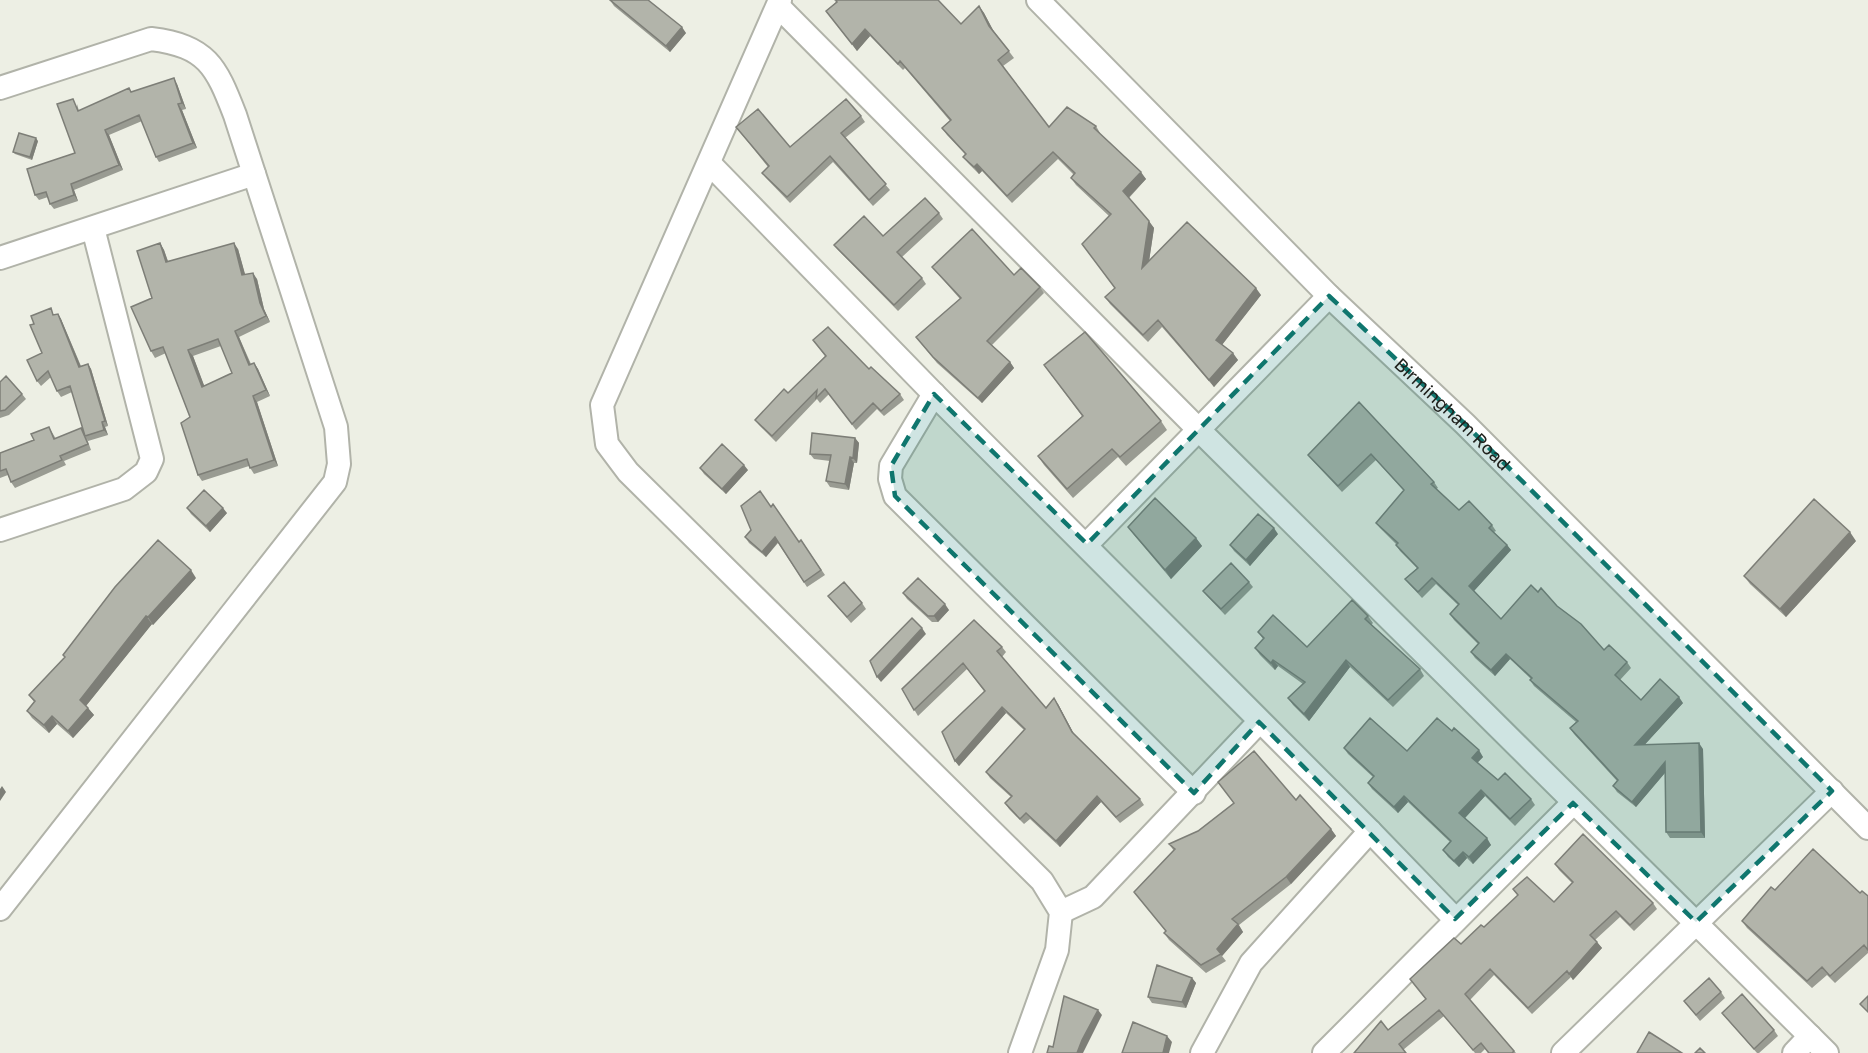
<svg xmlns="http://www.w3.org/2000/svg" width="1868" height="1053" viewBox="0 0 1868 1053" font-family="'Golos Text',sans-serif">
<rect width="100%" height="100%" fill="#edefe4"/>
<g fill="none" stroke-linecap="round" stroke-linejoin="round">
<defs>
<g id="minor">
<path d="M780 0 602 405 607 444 628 472 1042 881 1061 912 1057 950 1020 1053"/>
<path id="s1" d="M1038 0 1329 296 1465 424 1868 828"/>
<path d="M778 6 1198 429 1827 1053"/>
<path d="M0 88 151 39C207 46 216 66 235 115L336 427 339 464 335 482 0 909"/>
<path d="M710 164 934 394 1370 831 1455 919"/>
<path d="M0 258 254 174"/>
<path d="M934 394 891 466 890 479 895 496 1194 793"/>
<path d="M0 530 124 489 146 472 152 459 93 228"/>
<path d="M1087 544 1329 296"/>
<path d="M1061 912 1093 897 1259 722"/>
<path d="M1202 1053 1251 963 1370 831"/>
<path d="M1324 1053 1573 803"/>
<path d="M1563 1053 1832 791"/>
<path d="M1794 1053 1810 1036"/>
</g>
</defs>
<!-- minor casing -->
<use href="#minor" stroke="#b1b3a9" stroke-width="26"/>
<!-- minor -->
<use href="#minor" stroke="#fff" stroke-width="22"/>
</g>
<!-- wall -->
<path fill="#999b92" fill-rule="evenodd" d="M610 0 686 33 670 52 614 6Z
M834 0H938L961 24 979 6 984 13 993 30 1014 58 1003 66 1049 127 1096 126 1100 133V134L1146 179 1129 198 1154 228 1149 261 1261 295 1222 345 1238 360 1214 387 1162 327 1148 342 1110 304 1105 297 1115 288 1109 216 1076 185 1071 178 1074 175 1058 159 1012 203 982 171 979 174 968 163 963 157 965 154 947 135 942 128 950 121 905 68 903 70 870 36 857 51 826 11 836 2Z
M177 84 186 109 182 110 197 148 159 162 156 157 142 121 109 135 123 170 74 190 78 201 54 209 50 204 48 197 39 200 35 195 75 153 77 104 79 111 132 92Z
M861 116 865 122 845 138 890 190 873 206 833 162 790 203 766 178 762 173 768 167 736 127 790 147Z
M38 141 32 160 15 154 13 152Z
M939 213 943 219 902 257 922 278 926 284 898 311 838 250 834 245 883 236Z
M160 243 164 250 168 261 238 249 245 275 257 279 264 309 270 322 239 337 251 364 254 363 258 369 270 396 257 402 278 466 254 474 249 466 202 481 198 475 190 417 166 353 155 358 151 351ZM221 346 232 373 204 386 193 356Z
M932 267 1014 275 1040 287 1044 293 992 345 1010 362 1014 368 982 403 937 363 916 337 960 299Z
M58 314 61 319 81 366 88 364 91 369 108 426 105 427 108 435 88 441 87 439 91 450 64 461 66 465 15 488 11 482 8 475 0 478V453L34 440 49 427 56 439 84 432 72 392 61 397 57 391 51 377 41 386 37 381 42 353 55 315Z
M813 340 869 369 900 394 904 400 884 416 877 409 856 430 829 394 820 403 817 399 776 442 759 425 755 420 788 393 825 356Z
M1044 365 1161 421 1167 430 1126 466 1118 457 1073 498 1044 465 1038 456 1082 416Z
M0 382 22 394 26 399 9 415 0 418Z
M1359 402 1434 482 1438 488 1436 489 1459 510 1492 525 1496 531 1494 532 1507 545 1511 550 1474 591 1501 619 1538 592 1557 606 1604 650 1627 662 1631 668 1620 680 1641 700 1683 703 1645 744 1703 749 1705 838H1670L1666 832 1665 773 1636 807 1617 792 1613 786 1617 781 1574 734 1570 728 1576 722 1534 686 1530 680 1531 679 1510 659 1495 676 1475 658 1471 652 1478 644 1454 620 1450 614 1458 605 1436 584 1422 598 1410 585 1405 579 1417 568 1400 551 1396 545V544L1380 528 1376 523 1404 491 1376 460 1342 492 1313 461 1308 455Z
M855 438 859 443 857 463H854L849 490 830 487 826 481 830 461 814 459 810 454Z
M700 468 748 470 726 494 704 474Z
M771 507 799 542 801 540 825 575 807 587 778 543 766 557 749 543 745 537Z
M187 508 227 513 210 532 191 514Z
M1128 527 1196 538 1202 546 1171 579 1134 535Z
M1278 534 1250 566 1234 551 1230 545Z
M1856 541 1786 617 1750 584 1744 576Z
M196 578 153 625 152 624 86 706 94 715 73 738 57 724 49 733 32 718 27 711 34 702 29 695 65 657 63 655Z
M1249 582 1253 587 1225 615 1207 596 1203 591Z
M903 593 949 610 938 622H932L907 599Z
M828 596 862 603 866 609 851 623Z
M1368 616 1373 623 1371 625 1420 669 1424 676 1393 707 1350 667 1309 721 1293 705 1288 698 1303 684 1278 666 1275 670 1260 655 1255 648 1263 639 1258 632 1307 647Z
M1002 647 1006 652 1002 657 1046 708 1058 704 1074 734 1140 799 1144 805 1120 823 1101 802 1060 847 1030 819 1024 824 1009 809 1005 803 1011 797 990 778 986 772 1024 730 1006 713 959 766 955 761 984 691 967 669 918 716 902 689Z
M1452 731 1483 757 1477 763 1498 780 1531 799 1535 805 1515 826 1485 796 1465 818 1491 845 1473 864 1467 858 1459 867 1448 857 1443 850 1450 842 1408 802 1398 813 1372 789 1368 783 1373 777 1348 754 1344 748 1407 751Z
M1296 800 1331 829 1336 836 1291 884 1239 925 1243 932 1222 956 1226 961 1206 973 1169 940 1164 933 1166 931 1134 892 1174 851 1169 844Z
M1555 864 1653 903 1657 909 1634 931 1620 917 1595 940 1602 948 1573 980 1571 977 1532 1014 1494 975 1470 1000 1516 1053H1488L1485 1049 1481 1053H1475L1444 1016 1403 1050 1388 1030 1426 999 1410 979 1461 944 1484 927 1518 896 1513 889 1554 902 1572 883 1559 870Z
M1775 890 1860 893 1868 896V953L1835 983 1827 975 1812 988 1747 928 1742 921Z
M1192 978 1196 983 1186 1008 1152 1003 1148 997Z
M1721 992 1725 998 1700 1021 1684 1001Z
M1722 1013 1774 1030 1778 1036 1759 1053H1757Z"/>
<!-- shaded-wall -->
<path fill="#7d7e77" d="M979 6 984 13 994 32 989 26Z
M682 27 686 33 670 52 666 46Z
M865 29 870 36 857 51 852 44Z
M174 78 177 84 186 109 182 103Z
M178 104 182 110 197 148 193 143Z
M105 130 109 135 123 170 119 165Z
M36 138 38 141 32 160 30 157Z
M977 164 982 171 979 174 974 167Z
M1141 172 1146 179 1128 198 1123 191Z
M71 184 74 190 78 201 74 195Z
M1149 221 1154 228 1147 275 1142 268Z
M160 243 164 250 170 268 166 262Z
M234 243 238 249 247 281 242 275Z
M253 273 257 279 264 309 270 322 266 316 260 303Z
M1256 288 1261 295 1221 346 1216 340Z
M58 314 61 319 83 372 79 367Z
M235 331 239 337 253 371 249 365Z
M188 350 193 356 207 393 202 387Z
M1233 353 1238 360 1214 387 1209 380Z
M1010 362 1014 368 982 403 978 398Z
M254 363 258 369 270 396 266 390Z
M88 364 91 369 108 426 105 421Z
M253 396 257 402 278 466 274 460Z
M102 422 105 427 108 435 104 430Z
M855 438 859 443 857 463 853 458Z
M850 457 854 463 849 490 845 484Z
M744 465 748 470 726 494 722 489Z
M223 508 227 513 210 532 206 526Z
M1274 528 1278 534 1250 566 1246 560Z
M1850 532 1856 541 1786 617 1780 609Z
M775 537 778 542 766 557 762 552Z
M1196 538 1202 546 1171 579 1165 570Z
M1507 545 1511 550 1473 592 1469 586Z
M191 570 196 578 153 625 148 617Z
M945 604 949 610 938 622 934 616Z
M146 616 152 624 85 707 80 700Z
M922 628 926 634 881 682 877 677Z
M1506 654 1510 659 1495 676 1491 670Z
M1273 660 1278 666 1275 670 1271 663Z
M1346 660 1350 667 1309 721 1304 714Z
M1679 697 1683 703 1639 751 1635 745Z
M1054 698 1058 704 1076 738 1072 732Z
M1002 707 1006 713 959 766 955 761Z
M88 708 94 715 73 738 68 731Z
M52 716 57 724 49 733 44 725Z
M1699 743 1703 749 1705 838 1701 832Z
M1479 750 1483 757 1476 764 1472 758Z
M1665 762 1669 768 1636 807 1632 802Z
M2 786 6 792 0 801V789Z
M1481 790 1485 796 1464 819 1459 813Z
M1097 796 1101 802 1060 847 1056 841Z
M1404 796 1408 802 1398 813 1394 807Z
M1331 829 1336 836 1291 884 1286 877Z
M1487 838 1491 845 1473 864 1469 857Z
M1463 852 1467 858 1459 867 1454 861Z
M1238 924 1243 932 1222 956 1217 949Z
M1597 942 1602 948 1573 980 1569 974Z
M1192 978 1196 983 1186 1008 1182 1002Z
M1098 1010 1102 1015 1083 1053H1077L1082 1040Z
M1167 1036 1172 1042 1169 1053H1163Z"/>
<!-- building -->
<path fill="#b2b4aa" stroke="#7d7e77" stroke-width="1.5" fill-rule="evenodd" d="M610 0H648L682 27 666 46Z
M836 0H938L961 24 979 6 989 26 1009 51 998 60 1049 127 1067 107 1096 126 1094 128 1141 172 1123 191 1149 221 1142 268 1187 222 1256 288 1216 340 1233 353 1209 380 1158 320 1143 335 1105 297 1115 288 1082 244 1111 214 1071 178 1075 173 1053 152 1007 196 977 164 974 167 963 157 966 154 942 128 951 120 900 61 898 64 865 29 852 44 826 11 837 2Z
M174 78 182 103 178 104 193 143 156 157 139 115 105 130 119 165 71 184 74 195 50 204 46 192 35 195 27 169 75 153 57 104 73 99 78 111 129 88 131 92Z
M846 99 861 116 841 133 886 184 869 200 830 156 787 197 762 173 769 166 736 127 758 109 790 147Z
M19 133 36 138 30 157 13 152Z
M925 198 939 213 897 252 922 278 894 305 834 245 864 216 883 236Z
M972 229 1014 275 1021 268 1040 287 987 341 1010 362 978 398 933 357 916 337 961 298 932 267Z
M160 243 166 262 234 243 242 275 253 273 260 303 266 316 235 331 249 365 254 363 266 390 253 396 274 460 250 468 247 459 198 475 181 423 190 417 163 347 151 351 131 307 152 298 137 251ZM218 339 232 373 202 387 188 350Z
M51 308 53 315 58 314 79 367 88 364 105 421 102 422 104 430 85 436 70 386 57 391 48 371 37 381 27 360 42 353 30 325 34 324 31 316Z
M828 327 869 369 871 367 900 394 881 411 873 403 852 424 825 389 816 398 817 390 772 436 755 420 784 389 788 393 826 356 813 340Z
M1085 332 1161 421 1120 457 1112 449 1067 489 1038 456 1083 416 1044 365Z
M6 376 22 394 5 410 0 411V382Z
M1359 402 1434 482 1431 484 1459 510 1469 501 1492 525 1489 528 1507 545 1469 586 1501 619 1531 585 1538 592 1541 588 1557 606 1581 624 1604 650 1609 645 1627 662 1615 675 1641 700 1660 679 1679 697 1635 745 1699 743 1701 832H1666L1665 762 1632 802 1613 786 1618 780 1570 728 1578 721 1530 680 1532 678 1506 654 1491 670 1471 652 1479 643 1450 614 1459 604 1432 578 1418 592 1405 579 1418 568 1396 545 1398 543 1376 523 1404 490 1371 454 1338 486 1308 455Z
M49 427 54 439 81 428 88 444 60 456 62 460 11 482 6 469 0 471V453L34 440 31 434Z
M812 433 855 438 853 458 850 457 845 484 826 481 831 455 810 454Z
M722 444 744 465 722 489 700 468Z
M204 490 223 508 206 526 187 508Z
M760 491 771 507 773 504 799 542 801 540 821 570 804 582 775 537 762 552 745 537 751 530 741 506Z
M1155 498 1196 538 1165 570 1128 527Z
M1814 499 1850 532 1780 609 1744 576Z
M1258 514 1274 528 1246 560 1230 545Z
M158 540 191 570 148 617 146 616 80 700 88 708 68 731 52 716 44 725 27 711 35 701 29 695 65 657 63 655 115 587Z
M1231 563 1249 582 1221 609 1203 591Z
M918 578 945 604 934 616H928L903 593Z
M844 582 862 603 847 617 828 596Z
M1352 600 1368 616 1365 619 1420 669 1388 700 1346 660 1304 714 1288 698 1305 682 1273 660 1271 663 1255 648 1264 638 1258 632 1273 615 1307 647Z
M912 618 922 628 877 677 870 661Z
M974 620 1002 647 997 651 1046 708 1054 698 1072 732 1140 799 1116 817 1097 796 1056 841 1026 813 1020 819 1005 803 1012 796 986 772 1025 729 1002 707 955 761 942 732 985 691 963 663 914 710 902 689Z
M1370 718 1407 751 1437 718 1452 731 1454 728 1479 750 1472 758 1498 780 1505 773 1531 799 1510 819 1481 790 1459 813 1487 838 1469 857 1463 852 1454 861 1443 850 1451 841 1404 796 1394 807 1368 783 1374 776 1344 748Z
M1254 751 1296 800 1300 795 1331 829 1286 877 1232 919 1238 924 1217 949 1221 954 1201 965 1164 933 1166 931 1134 892 1175 849 1169 844 1198 831 1234 803 1218 782Z
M1583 834 1653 903 1630 925 1616 911 1590 935 1597 942 1569 974 1567 971 1528 1008 1490 969 1465 994 1514 1051 1512 1053H1489L1481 1043 1473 1050 1439 1010 1399 1044 1406 1053H1354L1381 1021 1388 1030 1426 999 1410 979 1454 938 1461 944 1481 925 1484 927 1518 895 1513 889 1527 877 1554 902 1573 882 1555 864Z
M1813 849 1860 893 1862 891 1868 896V950L1864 945 1830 976 1822 967 1807 981 1742 921 1771 887 1775 890Z
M1157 965 1192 978 1182 1002 1148 997Z
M1709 978 1721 992 1696 1015 1684 1001Z
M1742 994 1774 1030 1754 1049 1722 1013Z
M1064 996 1098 1010 1082 1040 1077 1053H1047L1049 1046 1053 1047Z
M1868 996V1012L1860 1004Z
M1133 1022 1167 1036 1163 1053H1122Z
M1649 1032 1682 1053H1637Z
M1700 1048 1705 1053H1695Z"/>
<!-- marked area -->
<path fill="#0f766e" fill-opacity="0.2" stroke="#0f766e" stroke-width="4.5" stroke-dasharray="12 8" stroke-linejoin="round" d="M1329 296 1465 424 1832 791 1696 922 1573 803 1455 919 1259 722 1194 793 895 496 891 466 934 394 1087 544Z"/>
<g text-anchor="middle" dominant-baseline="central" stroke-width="4.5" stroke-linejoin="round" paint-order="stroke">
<!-- street labels -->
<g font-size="18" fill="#21221e" stroke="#fafcf1">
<text stroke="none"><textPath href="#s1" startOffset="586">Birmingham Road</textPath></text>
</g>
</g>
</svg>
